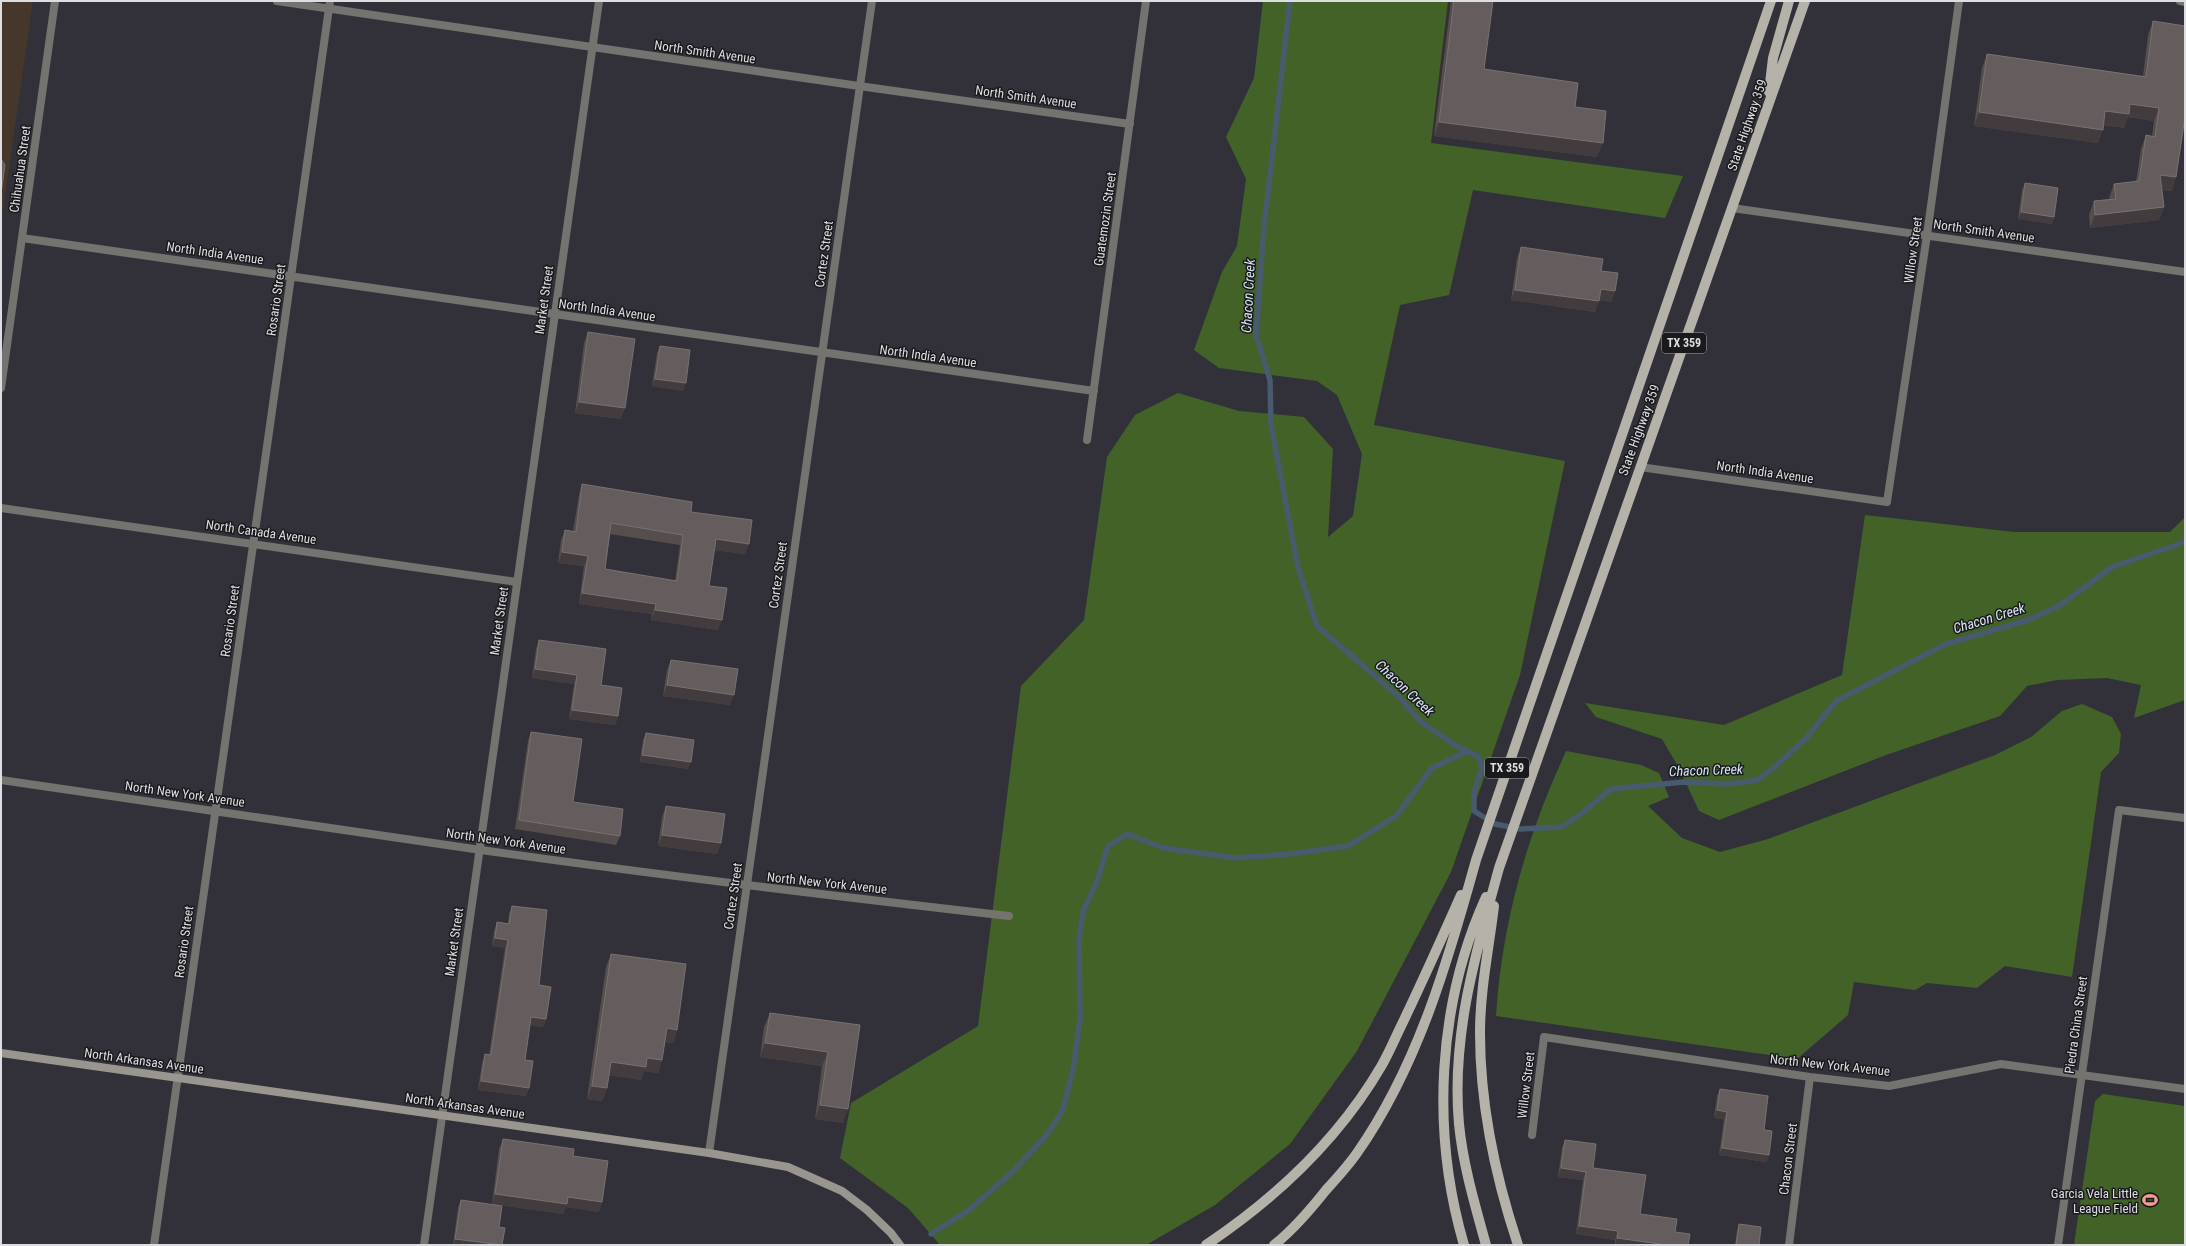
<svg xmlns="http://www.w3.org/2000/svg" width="2186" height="1246" viewBox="0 0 2186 1246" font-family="'Roboto Condensed',sans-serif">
<rect width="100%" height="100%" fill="#323139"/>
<!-- education -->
<path fill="#46372b" d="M1 1H33L1 223Z"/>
<!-- green -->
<path fill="#436228" d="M1263 1H1448L1431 143 1683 176 1665 218 1473 190 1449 295 1400 305 1374 425 1565 461 1520 675 1451 872 1357 1051 1290 1144 1215 1205 1146 1245H940L908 1208 840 1158 851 1103 978 1026 1021 686 1084 620 1107 457 1135 415 1178 393 1239 411 1304 417 1333 449 1328 537 1353 516 1362 454 1337 395 1317 381 1219 368 1194 350 1222 272 1237 246 1246 179 1226 137 1254 78Z
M1865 515 2014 532H2170L2185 517V700L2134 718 2141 685 2107 678 2057 680 2027 686 2000 716 1886 755 1719 820 1699 811 1679 768 1662 739 1596 717 1585 703 1724 725 1842 675Z
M2082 704 2112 717 2121 734 2119 753 2101 772 2072 977 2005 966 1977 988 1927 983 1915 990 1854 982 1848 1015 1797 1059 1496 1016C1500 950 1515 881 1538 819 1546 796 1556 774 1566 751L1641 765 1659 773 1669 797 1648 806 1682 838 1720 852 1768 839 1995 755 2031 737 2062 711Z
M2103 1094 2185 1106V1245H2074L2095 1101Z"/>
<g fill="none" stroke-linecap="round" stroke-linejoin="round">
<!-- stream -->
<path stroke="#485a6d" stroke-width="5.5" d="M1290 1 1264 227 1256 335 1270 380 1271 425 1298 567 1317 626 1398 696 1421 722 1455 745 1479 757 1482 768 1474 792V811L1495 824 1520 829 1562 827 1581 814 1611 789 1684 782 1728 784 1758 780 1777 765 1807 737 1836 701 1946 644 2028 620 2059 606 2112 567 2185 542
M931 1234 969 1210 1011 1173 1045 1137 1062 1112 1073 1070 1080 1020 1079 938 1083 911 1096 884 1108 846 1127 834 1164 848 1235 858 1290 854 1348 846 1396 816 1432 768 1468 751"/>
<!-- minor -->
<path stroke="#74736f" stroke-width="8" d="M277 1 859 86 1130 124
M2180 1 2185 2
M1732 208 2185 272
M22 238 1094 391
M1 388 55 1
M1087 440 1146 1
M1640 467 1887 502 1927 235 1959 1
M1 508 517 582
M1 780C161 802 321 828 481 850 657 875 833 896 1009 916
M1532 1135 1544 1037 1810 1077 1889 1086 2001 1064 2185 1089
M709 1153 872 1
M154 1245 330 1
M424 1245 599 1
M1789 1245 1810 1077
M2058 1245 2119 810 2185 818"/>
<!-- secondary -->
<path stroke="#999690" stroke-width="8" d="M1 1053 709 1153 788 1167 842 1191 867 1210 891 1233 900 1245"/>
<!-- primary -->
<path stroke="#b5b2aa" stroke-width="10" d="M1769 92 1773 58 1789 1
M1494 906C1489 948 1480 990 1480 1033 1480 1106 1495 1176 1518 1245
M1206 1245C1276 1198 1339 1139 1382 1065 1390 1051 1396 1036 1403 1022 1423 980 1442 938 1461 895
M1274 1245C1293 1230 1311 1209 1326 1190 1337 1178 1348 1166 1357 1153 1418 1066 1448 961 1476 860L1771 1
M1464 1245C1431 1132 1437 1005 1486 897
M1486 1245C1475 1205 1463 1165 1459 1124 1451 1036 1476 952 1499 868L1805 1"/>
</g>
<!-- wall -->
<path fill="#564e4d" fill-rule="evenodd" d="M1451 1H1493L1484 69 1575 107 1597 157 1434 136Z
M2153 21 2185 125H2184L2172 191 2162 190 2164 207 2159 220 2090 228 2089 215 2094 201 2110 199 2109 198 2114 184 2136 182 2141 149 2146 135 2152 136 2154 121 2128 117 2124 128 2103 125 2098 143 1974 126 1982 68 1987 54 2143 76 2148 35Z
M2025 183 2054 217 2052 224 2018 219 2022 190Z
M1521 247 1601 271 1612 302 1599 300 1595 312 1511 300 1517 258Z
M588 332 621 419 575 413 584 343Z
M660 346 686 383 683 391 652 386 657 353Z
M582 484 691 512 745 554 714 550 709 586 718 630 651 620 652 614 579 604 584 566 558 563 561 540 565 530 573 531 579 495ZM610 534 680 545 675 581 605 569Z
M539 640 601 685 618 716 615 725 569 719 574 684 532 678 536 649Z
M671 660 730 705 663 696 667 670Z
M531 732 573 802 620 836 616 845 515 829 528 741Z
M646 733 688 769 640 762 643 740Z
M666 806 721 843 717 854 658 846 662 817Z
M512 906 539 985 546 1019 543 1027 530 1025 525 1060 529 1088 526 1096 478 1090 482 1063 485 1054 489 1055 505 948 492 946 494 931 497 922 508 924 509 914Z
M611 954 677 1030 673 1043 665 1042 662 1060 658 1073 644 1071 641 1080 609 1075 607 1088 602 1101 587 1099 606 967Z
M770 1013 860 1025 843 1123 815 1119 822 1066 760 1057 764 1027Z
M1720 1089 1764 1130 1769 1155 1766 1162 1719 1155 1724 1119 1714 1118 1717 1096Z
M503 1139 573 1156 602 1202 599 1212 566 1207 563 1214 492 1204 499 1149Z
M1565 1140 1640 1214 1675 1232 1688 1245H1615V1240L1576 1234 1583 1180 1558 1177 1562 1148Z
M461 1200 499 1227 502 1245H453L458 1207Z
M1739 1224 1759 1245H1735L1737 1231Z"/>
<!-- shaded-wall -->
<path fill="#423c3e" d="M2130 104 2159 108 2154 121 2128 117 2124 128 2100 124 2105 111Z
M1979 112 2103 130 2098 143 1974 126Z
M1439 122 1603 143 1597 157 1434 136Z
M2160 175 2176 177 2172 191 2156 189Z
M2164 207 2159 220 2090 228 2095 215Z
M2021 212 2054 217 2052 224 2018 219Z
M1601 289 1615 291 1612 302 1597 300Z
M1515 290 1599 301 1595 312 1511 300Z
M655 379 686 383 683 391 652 386Z
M579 402 625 408 621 419 575 413Z
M716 539 749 544 745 554 712 550Z
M562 552 588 556 584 566 558 563Z
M582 593 656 604 652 614 579 604Z
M655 610 722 620 718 630 651 620Z
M535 669 577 675 574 684 532 678Z
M667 685 734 695 730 705 663 696Z
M572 710 618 716 615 725 569 719Z
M642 755 691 762 688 769 640 762Z
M662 835 721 843 717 854 658 846Z
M495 938 508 940 505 948 492 946Z
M531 1017 546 1019 543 1027 528 1025Z
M667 1028 677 1030 673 1043 662 1042Z
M765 1043 828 1052 822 1066 760 1057Z
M647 1058 662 1060 658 1073 644 1071 641 1080 606 1075 611 1062Z
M481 1081 529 1088 526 1096 478 1090Z
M592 1086 607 1088 602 1101 587 1099Z
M820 1105 848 1109 843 1123 815 1119Z
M1717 1110 1727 1112 1724 1119 1714 1118Z
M1722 1148 1769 1155 1766 1162 1719 1155Z
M1561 1168 1586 1172 1583 1180 1558 1177Z
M495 1194 568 1197 602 1202 599 1212 566 1207 563 1214 492 1204Z
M1579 1226 1618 1231 1615 1240 1576 1234Z
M1617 1238 1660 1244V1245H1615Z
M455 1239 501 1245H453Z"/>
<!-- building -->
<path fill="#655d5d" stroke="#787172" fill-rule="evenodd" d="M1454 1H1493L1484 69 1578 83 1575 107 1606 111 1603 143 1439 122Z
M2153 21 2185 26V117L2176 177 2160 175 2164 207 2095 215 2094 201 2116 199 2114 184 2139 181 2146 135 2155 137 2159 108 2130 104 2129 114 2105 111 2103 130 1979 112 1987 54 2146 77Z
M1 159 5 165 1 194Z
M2025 183 2058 188 2054 217 2021 212Z
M1521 247 1603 259 1601 271 1618 273 1615 291 1601 289 1599 301 1515 290Z
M588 332 635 339 625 408 579 402Z
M660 346 690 350 686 383 655 379Z
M582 484 692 502 691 512 752 520 749 544 716 539 709 586 727 588 722 620 655 610 656 604 582 593 588 556 562 552 565 530 576 532ZM611 523 683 535 677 581 605 569Z
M539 640 606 649 601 685 622 688 618 716 572 710 577 675 535 669Z
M671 660 738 669 734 695 667 685Z
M531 732 582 739 573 802 623 809 620 836 519 820Z
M646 733 694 740 691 762 642 755Z
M666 806 725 814 721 843 662 835Z
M512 906 547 910 539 985 551 987 546 1019 531 1017 525 1060 533 1061 529 1088 481 1081 485 1054 491 1055 508 940 495 938 497 922 509 924Z
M611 954 686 964 677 1030 667 1028 662 1060 647 1058 646 1067 611 1062 607 1088 592 1086Z
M770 1013 860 1025 848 1109 820 1105 828 1052 765 1043Z
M1720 1089 1768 1096 1764 1130 1772 1131 1769 1155 1722 1148 1727 1112 1717 1110Z
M503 1139 574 1149 573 1156 608 1161 602 1202 568 1197 567 1204 495 1194Z
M1565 1140 1596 1144 1593 1168 1646 1175 1640 1214 1677 1219 1675 1232 1690 1234 1688 1245H1660V1244L1617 1238 1618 1231 1579 1226 1586 1172 1561 1168Z
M461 1200 502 1206 499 1227 505 1228 502 1245 455 1239Z
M1739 1224 1761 1227 1759 1245H1736Z"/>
<!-- icons -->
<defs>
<symbol id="stadium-bare" viewBox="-9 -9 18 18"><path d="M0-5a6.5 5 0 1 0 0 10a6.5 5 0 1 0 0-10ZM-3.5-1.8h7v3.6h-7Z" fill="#f59b96" stroke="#1a1a1d" stroke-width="2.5" paint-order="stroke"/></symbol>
</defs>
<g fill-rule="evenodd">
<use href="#stadium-bare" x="2139" y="1189" width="22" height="22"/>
</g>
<g text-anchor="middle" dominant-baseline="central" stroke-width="3" stroke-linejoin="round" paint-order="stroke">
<!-- shield labels -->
<g fill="#1a1a1d" stroke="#a3a2a7" stroke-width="1">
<rect x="1662" y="333" width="44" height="20" rx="3"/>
<rect x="1485" y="758" width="44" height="20" rx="3"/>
</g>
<g font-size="12" font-weight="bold" fill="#dedde2">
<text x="1684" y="343">TX 359</text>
<text x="1507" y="768">TX 359</text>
</g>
<!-- street labels -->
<g font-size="13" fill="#dedde2" stroke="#1a1a1d">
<text transform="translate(705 52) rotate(8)">North Smith Avenue</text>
<text transform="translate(1026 97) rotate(8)">North Smith Avenue</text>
<text transform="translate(1747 125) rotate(-71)">State Highway 359</text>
<text transform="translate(20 169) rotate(-82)">Chihuahua Street</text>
<text transform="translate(1105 219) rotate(-82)">Guatemozin Street</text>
<text transform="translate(1984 231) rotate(8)">North Smith Avenue</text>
<text transform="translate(1913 250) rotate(-82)">Willow Street</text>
<text transform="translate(215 253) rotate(8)">North India Avenue</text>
<text transform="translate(824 254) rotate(-82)">Cortez Street</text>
<text transform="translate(276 300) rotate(-82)">Rosario Street</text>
<text transform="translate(544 300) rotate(-82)">Market Street</text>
<text transform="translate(607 310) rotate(8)">North India Avenue</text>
<text transform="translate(928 356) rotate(8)">North India Avenue</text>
<text transform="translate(1639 430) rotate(-70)">State Highway 359</text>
<text transform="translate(1765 472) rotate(8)">North India Avenue</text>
<text transform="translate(261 532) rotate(8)">North Canada Avenue</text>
<text transform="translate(778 575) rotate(-82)">Cortez Street</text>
<text transform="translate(230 621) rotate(-82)">Rosario Street</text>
<text transform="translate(499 621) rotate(-82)">Market Street</text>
<text transform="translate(185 794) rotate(8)">North New York Avenue</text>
<text transform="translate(506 841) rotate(8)">North New York Avenue</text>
<text transform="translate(827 883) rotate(6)">North New York Avenue</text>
<text transform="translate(733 896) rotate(-82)">Cortez Street</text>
<text transform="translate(184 942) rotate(-82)">Rosario Street</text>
<text transform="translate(454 942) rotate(-82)">Market Street</text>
<text transform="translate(2076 1025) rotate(-82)">Piedra China Street</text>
<text transform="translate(144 1061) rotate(8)">North Arkansas Avenue</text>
<text transform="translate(1830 1065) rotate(6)">North New York Avenue</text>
<text transform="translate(1526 1085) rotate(-83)">Willow Street</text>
<text transform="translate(465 1106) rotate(8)">North Arkansas Avenue</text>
<text transform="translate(1788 1159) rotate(-83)">Chacon Street</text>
</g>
<!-- poi labels -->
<g font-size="13" fill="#dedde2" stroke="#1a1a1d" text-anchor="end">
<text x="2138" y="1193">Garcia Vela Little<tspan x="2138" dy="15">League Field</tspan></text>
</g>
<!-- water labels -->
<g font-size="14" font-style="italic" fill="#d8e6f4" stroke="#1a1a1d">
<text transform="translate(1248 296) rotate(-87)">Chacon Creek</text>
<text transform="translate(1989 618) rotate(-17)">Chacon Creek</text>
<text transform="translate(1405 688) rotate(43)">Chacon Creek</text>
<text transform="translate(1706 770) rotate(-2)">Chacon Creek</text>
</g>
</g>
<!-- border -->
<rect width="2186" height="1246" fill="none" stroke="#dedde2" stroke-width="4"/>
</svg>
